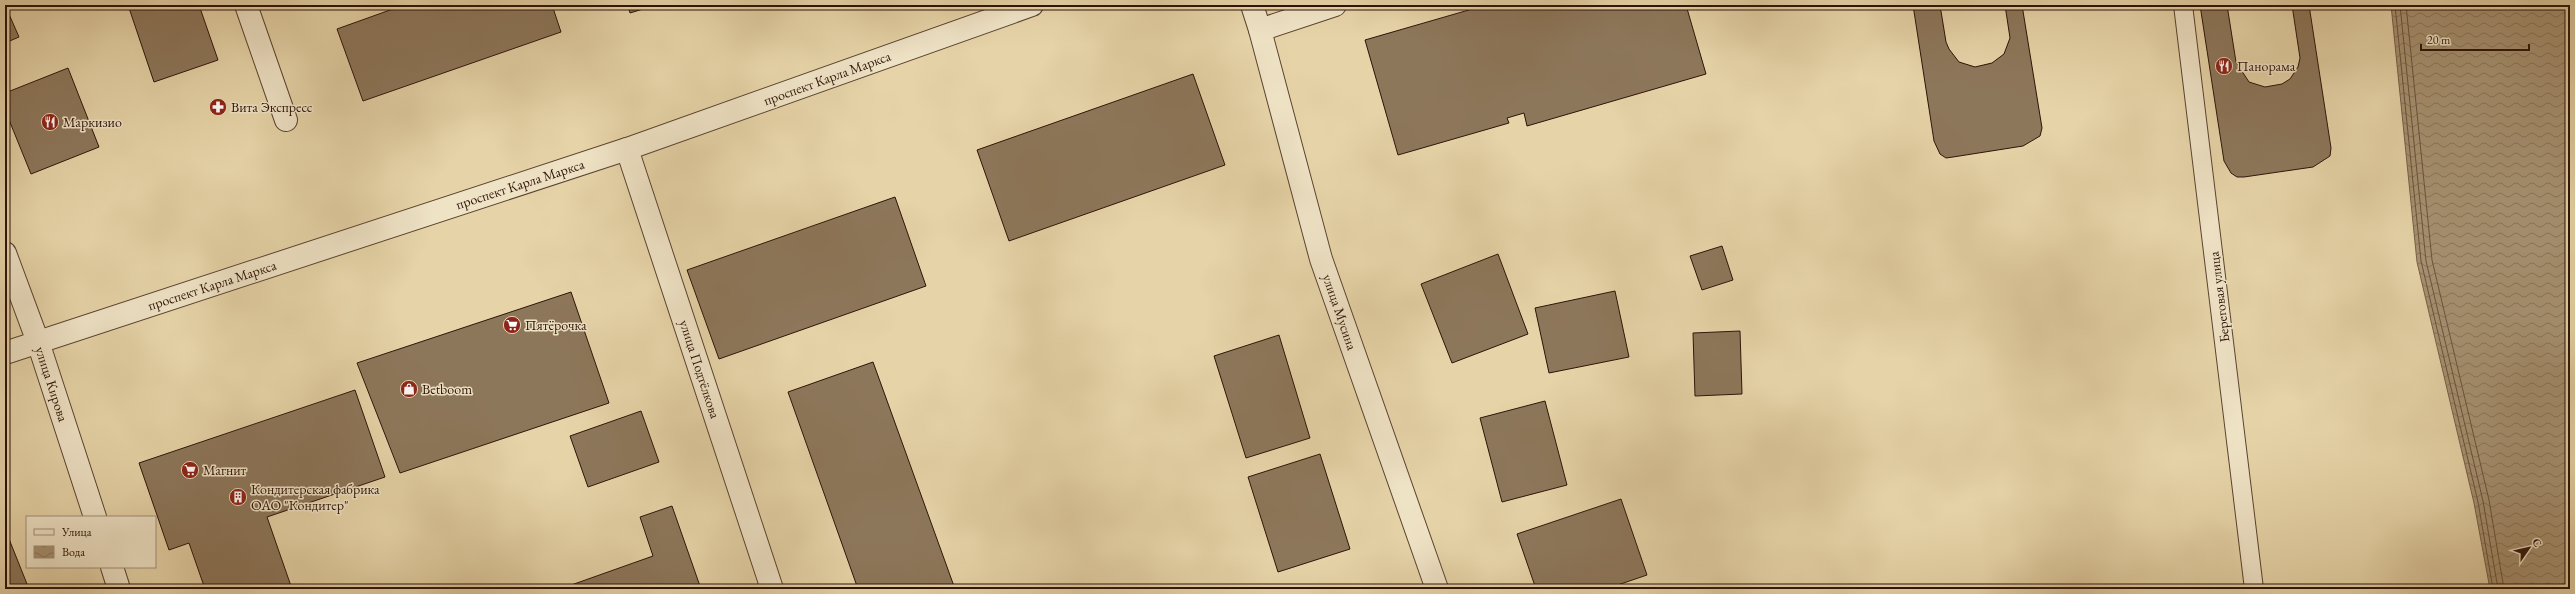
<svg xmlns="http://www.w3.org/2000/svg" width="2575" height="594" viewBox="0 0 2575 594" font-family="'EB Garamond',serif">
<defs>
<pattern id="water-waves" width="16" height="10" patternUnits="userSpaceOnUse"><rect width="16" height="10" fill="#a79272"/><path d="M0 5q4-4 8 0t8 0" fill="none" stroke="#88765c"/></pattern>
</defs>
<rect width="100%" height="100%" fill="#e6d4a8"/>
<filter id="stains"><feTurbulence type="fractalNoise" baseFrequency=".005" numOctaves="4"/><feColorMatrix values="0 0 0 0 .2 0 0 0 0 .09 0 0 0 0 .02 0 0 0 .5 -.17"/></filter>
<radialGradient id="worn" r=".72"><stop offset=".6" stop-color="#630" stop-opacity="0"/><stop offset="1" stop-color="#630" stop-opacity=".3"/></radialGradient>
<!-- water -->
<path fill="url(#water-waves)" stroke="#765f48" d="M2391 5H2570V589H2490L2474 503 2417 262Z"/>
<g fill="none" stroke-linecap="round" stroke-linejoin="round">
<!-- shore -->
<path stroke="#6a523d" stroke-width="1" d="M2395 5 2421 261 2478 502 2493 589
M2400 5 2426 261 2483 501 2498 589
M2406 5 2432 260 2489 500 2504 589"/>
</g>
<!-- building -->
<path fill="#8d775b" stroke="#2d1308" d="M5 5 19 37 5 43Z
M128 5H199L218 60 154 82Z
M404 5H552L561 32 363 101 337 29Z
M628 5H656L630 13Z
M1486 5H1686L1706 74 1527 126 1524 113 1507 118 1509 123 1398 155 1365 40Z
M1913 5H1940L1946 42 1949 49 1959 62 1975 67 1992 63 2004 54 2010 38 2005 5H2022L2042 128 2040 136 2023 146 1953 157 1946 158 1940 154 1934 141Z
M2200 5H2227L2236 62 2249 82 2265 87 2282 84 2290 79 2298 67 2300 58 2292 5H2309L2331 148 2330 156 2313 167 2244 177H2237L2231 173 2224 161Z
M68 68 99 147 31 174 5 110V93Z
M1193 74 1225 165 1009 241 977 150Z
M895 197 926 286 719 359 687 270Z
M1722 246 1733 280 1702 290 1690 256Z
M1498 254 1528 334 1452 363 1421 284Z
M1615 291 1629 357 1549 373 1535 308Z
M571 292 609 403 400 473 357 363Z
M1740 331 1742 394 1695 396 1693 333Z
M1279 335 1310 438 1246 458 1214 356Z
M873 362 955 589H858L788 392Z
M355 390 385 477 267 517 292 589H205L189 543 169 550 139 463Z
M1545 401 1567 485 1502 502 1480 418Z
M641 411 659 462 588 487 570 436Z
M1320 454 1350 549 1278 572 1248 477Z
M1621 499 1647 575 1606 589H1536L1517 534Z
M672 506 701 589H560L653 556 640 517Z
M5 529 29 589H5Z"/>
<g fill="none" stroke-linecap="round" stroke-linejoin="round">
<defs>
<path id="service" d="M2183 5 2254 589"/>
<path id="minor" d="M246 5 286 120
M1260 30 1321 259 1437 589
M627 149 772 589"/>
<path id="tertiary" d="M1252 5 1260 30 1335 5
M5 253 38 342 95 517
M5 353 627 149 1032 5
M112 567 119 589"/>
</defs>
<!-- service casing -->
<use href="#service" stroke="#5b4330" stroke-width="20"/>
<!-- minor casing -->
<use href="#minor" stroke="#5b4330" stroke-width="24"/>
<!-- tertiary casing -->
<use href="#tertiary" stroke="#5b4330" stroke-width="24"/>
<!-- service -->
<use href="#service" stroke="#efe3c6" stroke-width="18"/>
<!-- minor -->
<use href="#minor" stroke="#efe3c6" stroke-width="22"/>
<!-- tertiary -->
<use href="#tertiary" stroke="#efe3c6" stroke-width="22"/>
</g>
<!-- icons -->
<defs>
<symbol id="restaurant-disc" viewBox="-11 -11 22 22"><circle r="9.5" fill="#8f2418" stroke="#efe3c6"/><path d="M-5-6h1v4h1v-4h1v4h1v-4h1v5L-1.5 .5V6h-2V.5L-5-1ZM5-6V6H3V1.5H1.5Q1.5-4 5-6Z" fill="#fff"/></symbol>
<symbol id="pharmacy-disc" viewBox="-11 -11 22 22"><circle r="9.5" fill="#8f2418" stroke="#efe3c6"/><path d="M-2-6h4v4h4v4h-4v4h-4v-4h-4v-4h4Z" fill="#fff"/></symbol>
<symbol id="supermarket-disc" viewBox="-11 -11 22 22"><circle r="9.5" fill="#8f2418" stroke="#efe3c6"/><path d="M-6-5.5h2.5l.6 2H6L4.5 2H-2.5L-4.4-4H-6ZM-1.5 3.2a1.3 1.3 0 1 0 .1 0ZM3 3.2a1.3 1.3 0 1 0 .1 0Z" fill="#fff"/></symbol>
<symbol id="shop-disc" viewBox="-11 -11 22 22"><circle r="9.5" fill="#8f2418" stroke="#efe3c6"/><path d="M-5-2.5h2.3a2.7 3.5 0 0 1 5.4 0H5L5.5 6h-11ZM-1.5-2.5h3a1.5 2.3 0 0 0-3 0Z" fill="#fff"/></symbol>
<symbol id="building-disc" viewBox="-11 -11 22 22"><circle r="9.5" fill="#8f2418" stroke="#efe3c6"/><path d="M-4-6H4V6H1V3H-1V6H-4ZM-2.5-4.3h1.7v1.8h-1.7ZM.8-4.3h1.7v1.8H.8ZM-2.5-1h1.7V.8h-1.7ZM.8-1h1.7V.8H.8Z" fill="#fff"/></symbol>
</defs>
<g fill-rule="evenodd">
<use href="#restaurant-disc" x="2214" y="56" width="20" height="20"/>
<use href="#pharmacy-disc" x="208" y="97" width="20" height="20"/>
<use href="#restaurant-disc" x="40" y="112" width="20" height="20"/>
<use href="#supermarket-disc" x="502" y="315" width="20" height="20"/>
<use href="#shop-disc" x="399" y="379" width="20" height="20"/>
<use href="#supermarket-disc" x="180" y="460" width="20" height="20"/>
<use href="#building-disc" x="228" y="487" width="20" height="20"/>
</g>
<g text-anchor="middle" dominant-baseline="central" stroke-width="3" stroke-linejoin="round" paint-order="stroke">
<!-- poi labels -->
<g font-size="14" fill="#2d1308" stroke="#efe3c6" text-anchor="start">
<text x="2237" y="66">Панорама</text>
<text x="231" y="107">Вита Экспресс</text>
<text x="63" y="122">Маркизио</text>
<text x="525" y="325">Пятёрочка</text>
<text x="422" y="389">Betboom</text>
<text x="203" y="470">Магнит</text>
<text x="251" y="489">Кондитерская фабрика<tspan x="251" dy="16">ОАО "Кондитер"</tspan></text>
</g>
<!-- street labels -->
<g font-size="14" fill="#2d1308" stroke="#efe3c6">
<text transform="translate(827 78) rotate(-20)">проспект Карла Маркса</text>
<text transform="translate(520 184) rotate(-18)">проспект Карла Маркса</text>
<text transform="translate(212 285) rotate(-18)">проспект Карла Маркса</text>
<text transform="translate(2219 297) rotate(-97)">Береговая улица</text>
<text transform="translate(1340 312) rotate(71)">улица Мусина</text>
<text transform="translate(700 369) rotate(72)">улица Подтёлкова</text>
<text transform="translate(52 384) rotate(72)">улица Кирова</text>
</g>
</g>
<!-- margin -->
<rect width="2575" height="594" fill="none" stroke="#e6d4a8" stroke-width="20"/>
<rect x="6" y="6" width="2563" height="582" fill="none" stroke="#2d1308" stroke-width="2"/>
<rect x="10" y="10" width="2555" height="574" fill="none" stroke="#2d1308"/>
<!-- legend -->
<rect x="26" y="516" width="130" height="52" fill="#efe3c6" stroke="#a1907a"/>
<rect x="34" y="529" width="20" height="6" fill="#efe3c6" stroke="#a1907a"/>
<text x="62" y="536" font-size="12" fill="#2d1308">Улица</text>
<rect x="34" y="546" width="20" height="12" fill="url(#water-waves)" stroke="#a1907a"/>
<text x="62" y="556" font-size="12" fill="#2d1308">Вода</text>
<!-- north arrow -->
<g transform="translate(2529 548) rotate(56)" stroke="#efe3c6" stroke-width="3" paint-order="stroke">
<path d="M0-3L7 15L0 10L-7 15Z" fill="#2d1308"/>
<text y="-6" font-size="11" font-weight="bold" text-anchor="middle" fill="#2d1308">С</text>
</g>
<!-- scale -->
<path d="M2421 44v6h108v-6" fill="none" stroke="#2d1308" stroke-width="2"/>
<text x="2427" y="44" font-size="12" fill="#2d1308" stroke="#efe3c6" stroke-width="3" paint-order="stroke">20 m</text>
<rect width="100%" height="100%" filter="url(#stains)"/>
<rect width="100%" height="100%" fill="url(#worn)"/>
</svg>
